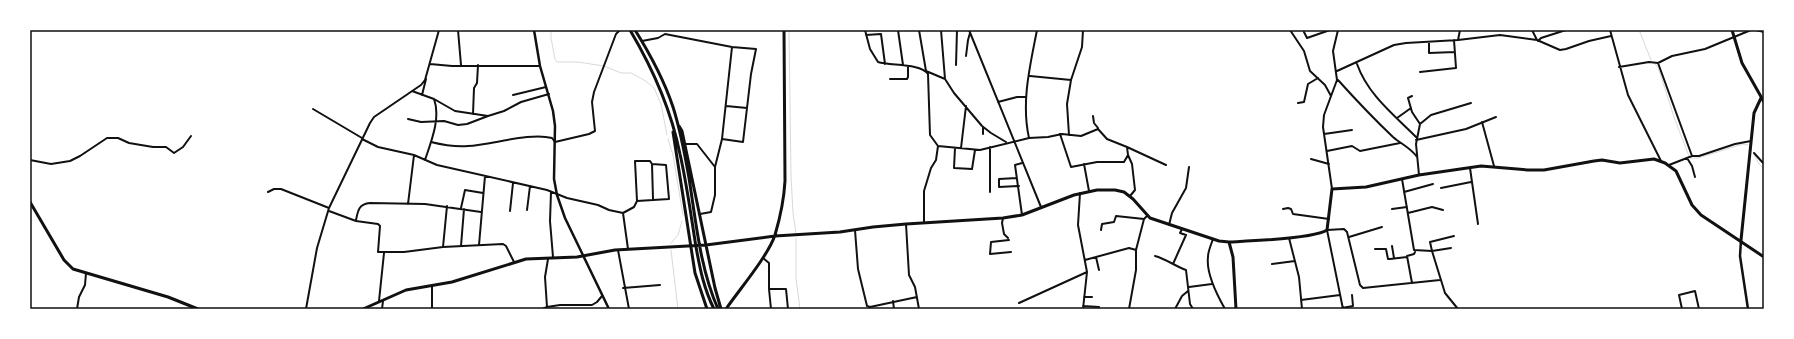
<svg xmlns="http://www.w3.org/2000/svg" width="1794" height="339" viewBox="0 0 1794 339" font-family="Cabin,sans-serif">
<rect width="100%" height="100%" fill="#fff"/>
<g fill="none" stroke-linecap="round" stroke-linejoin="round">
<!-- stream -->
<path stroke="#d9d9d9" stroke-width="1" d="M551 30V38L555 59 557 62H578L604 66 621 73H631L644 80 654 88 661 104 667 135
M789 30 791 176 793 213 796 233
M1639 30 1651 60
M1655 64 1658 67 1675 120 1689 156
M668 139 673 155 683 215
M1754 154 1759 164 1764 169
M1691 158H1698L1743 144 1748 145
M796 238V279L800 309
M671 243 678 235 682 221
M671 250 678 309"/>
<!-- minor -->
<path stroke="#111" stroke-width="2" d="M458 30 461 65
M865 30 870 49 878 62C891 66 920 63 928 74L930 135 938 146 936 160 931 168 924 191V222
M898 30 903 65
M919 30 926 71 945 79
M941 30 945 79 954 93 982 126 991 133 1006 142
M969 30 1041 207
M1290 30 1304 51 1310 71 1325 85 1331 96
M1532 30 1537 40
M1610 30 1628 95 1661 161
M1756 30 1764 32
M1304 32 1307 38 1330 30
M866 35 881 34 885 64
M1458 40 1460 30
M642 41 658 38 665 34 732 47 756 49 751 74 743 142 722 139
M1538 41 1541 38 1566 30
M1429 42V53L1455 52
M966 56 968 40 970 33
M1658 63 1692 156
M430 64 452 66H540
M1357 64C1368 95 1394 115 1416 137
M956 65 957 30
M1619 67 1649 62 1658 63 1672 56 1705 49 1751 30
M1337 71 1394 45 1406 43 1458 40 1500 35 1537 40 1560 50 1566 49 1589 41 1611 36
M1420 72 1456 68 1454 40
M1030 76 1071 80 1067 104 1069 135
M890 79H907L908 77V66
M1071 80 1082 47 1083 30
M1338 80C1356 100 1373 118 1393 137 1401 144 1411 148 1417 157
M412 91 434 99C441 118 431 142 425 160
M422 95 426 79
M513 95 546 87
M1412 96 1408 98 1412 112 1420 124
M998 102 1017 97H1025
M1298 103 1304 102 1308 84 1318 78
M726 106 747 108
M313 109 362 138
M473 114 474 88 477 83 478 65
M488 116 504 111 521 102 549 94
M1093 116 1094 123 1098 128
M1397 118 1411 108
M408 119 421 122 444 121 458 125 467 124 488 116 455 111 434 99
M1482 122 1494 166
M983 134V127
M1060 134 1071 167 1097 162H1124L1128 155
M1324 134 1352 130
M1029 138C1021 102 1030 66 1037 30
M362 139 378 147 414 155 437 165 547 190 567 198 598 205 609 210 623 213 634 207 637 201 635 161H650L652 164 666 165 669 199 637 201
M1416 140 1466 129 1496 117
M431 142C443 145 456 147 468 146 491 145 530 132 552 138L555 142 589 134 595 131 592 102 594 92 616 34 620 30
M685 144H697L715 167V195L711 212 700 214
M938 146 980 150 1029 138 1048 137 1062 134 1081 136 1098 129 1107 139 1127 147 1128 155 1132 164 1135 190 1130 196
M1127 147 1166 165
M955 148 954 168 972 169 975 150
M961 148 966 106
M1327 151 1352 146 1360 151 1400 143
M1754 153 1764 164
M1687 158 1692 166 1695 177
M1311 159 1329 164
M30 160 51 164 70 161 80 156 107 138H118L129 143 153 147H166L174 153 183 147 191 136
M652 164 653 199
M1084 164 1089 191
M1669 165 1692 156H1699L1735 144 1751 141
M715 167 722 139 732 47
M1470 168 1478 224
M1419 175 1416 144 1420 124 1431 115 1471 103
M1017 178 999 179V187L1019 186
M1402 179 1414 250 1432 251 1445 293 1458 309
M1441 188 1471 182
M1332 189 1323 127 1324 115 1337 80 1333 51 1338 30
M268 192 274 189H281L329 208
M551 192 550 221 553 257
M990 192V147
M1404 192 1433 184
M1080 193 1078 225 1087 272 1083 309
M408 204 414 155
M461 208 465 190 483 193
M1283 209 1288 208 1291 209 1293 214 1329 219
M1392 209 1407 207
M527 210 530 186
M329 211 356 221 378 224 380 226 378 252H404L443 247 503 244 506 246 514 262
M510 211 513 183
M623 213 628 249
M1408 213 1432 207 1443 210
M1022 215 1015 165 1022 163
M1003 218 1002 223 1004 234 1008 238
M356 220C358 210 359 204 370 203L425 204 481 212
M906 224 909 275 915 287 919 309
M1169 225 1172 213 1186 188 1189 167
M855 230 858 269 867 306 870 307 917 297
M1101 230 1102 224 1114 222 1116 216 1144 219
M1349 237 1382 227
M1289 238 1299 277 1302 309
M1213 239C1211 245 1208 251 1208 257 1206 273 1217 295 1225 309H1227
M1009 240 991 242 990 254 1011 252
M479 245 485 176
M461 246 464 209
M1392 246 1394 258
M443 247 447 206
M1451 248 1432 251 1430 242 1454 236
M1375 249H1386L1388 259H1390L1407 257
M618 250 629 309
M1155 256C1166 259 1175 266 1186 270L1190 304 1193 309
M1096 257 1099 270
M763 258 769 263V289L771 309
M1085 260 1129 248 1136 250
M1173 264 1186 235 1180 233 1182 229
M1272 264 1295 261
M1412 283 1407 256 1414 254 1415 252
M432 286V309
M1189 287 1212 284
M623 288 660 285
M769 289H786L788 309
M1084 297H1092
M1301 300 1340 295
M379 301 384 253
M893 301 894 309
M1019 303 1087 272
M1083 306 1099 307
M547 307 560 305H592L597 302 602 296
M1342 308 1353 306 1352 295
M77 309 79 297 85 285 86 273
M306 309 317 248 329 208 370 123 374 117 421 85 425 80 439 30
M382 309 383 301
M542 309 547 307 545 277 548 259
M1129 309 1136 270V250L1144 219 1147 216
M1175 309 1182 296 1188 291
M1343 309 1327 230 1344 229 1347 232 1360 285 1363 288 1440 280
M1682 309 1679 295 1695 291 1699 309"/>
<!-- tertiary -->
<path stroke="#111" stroke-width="2.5" d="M534 30 540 66 553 111 555 126 554 179 557 195 565 218 609 309
M1741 240 1740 256 1748 309"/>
<!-- secondary -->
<path stroke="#111" stroke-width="3" d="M630 30C653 69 671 109 680 154 687 185 691 216 696 247 700 269 704 289 714 309
M635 30C650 54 664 80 673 107 680 129 685 155 689 178 696 222 700 268 718 309
M1732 30 1742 63 1764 102
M679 126 682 131 715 288 721 309
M673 132 695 273 707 309
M30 202 64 260 73 269 168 297 198 309
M1741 240 1754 113 1761 98
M1229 242 1233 257 1236 309
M363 309 406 290 452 282 526 259 577 257 615 250 706 245 775 236 840 232 873 227 906 224 1003 218 1022 215 1074 195 1097 190H1115L1124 192 1133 199 1150 218 1219 241 1229 242C1248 241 1314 239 1327 230L1332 189 1366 187 1419 175 1481 166 1528 170H1544L1594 161 1602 160 1620 163 1654 159 1665 163 1676 171 1692 205 1701 215 1764 257
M726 309C739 290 768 256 775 235 780 218 784 199 785 181L784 30"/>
</g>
<!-- border -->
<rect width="1794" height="339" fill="none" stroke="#ffffff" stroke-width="62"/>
<rect x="31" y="31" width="1732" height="277" fill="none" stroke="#111" stroke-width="1.5"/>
</svg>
